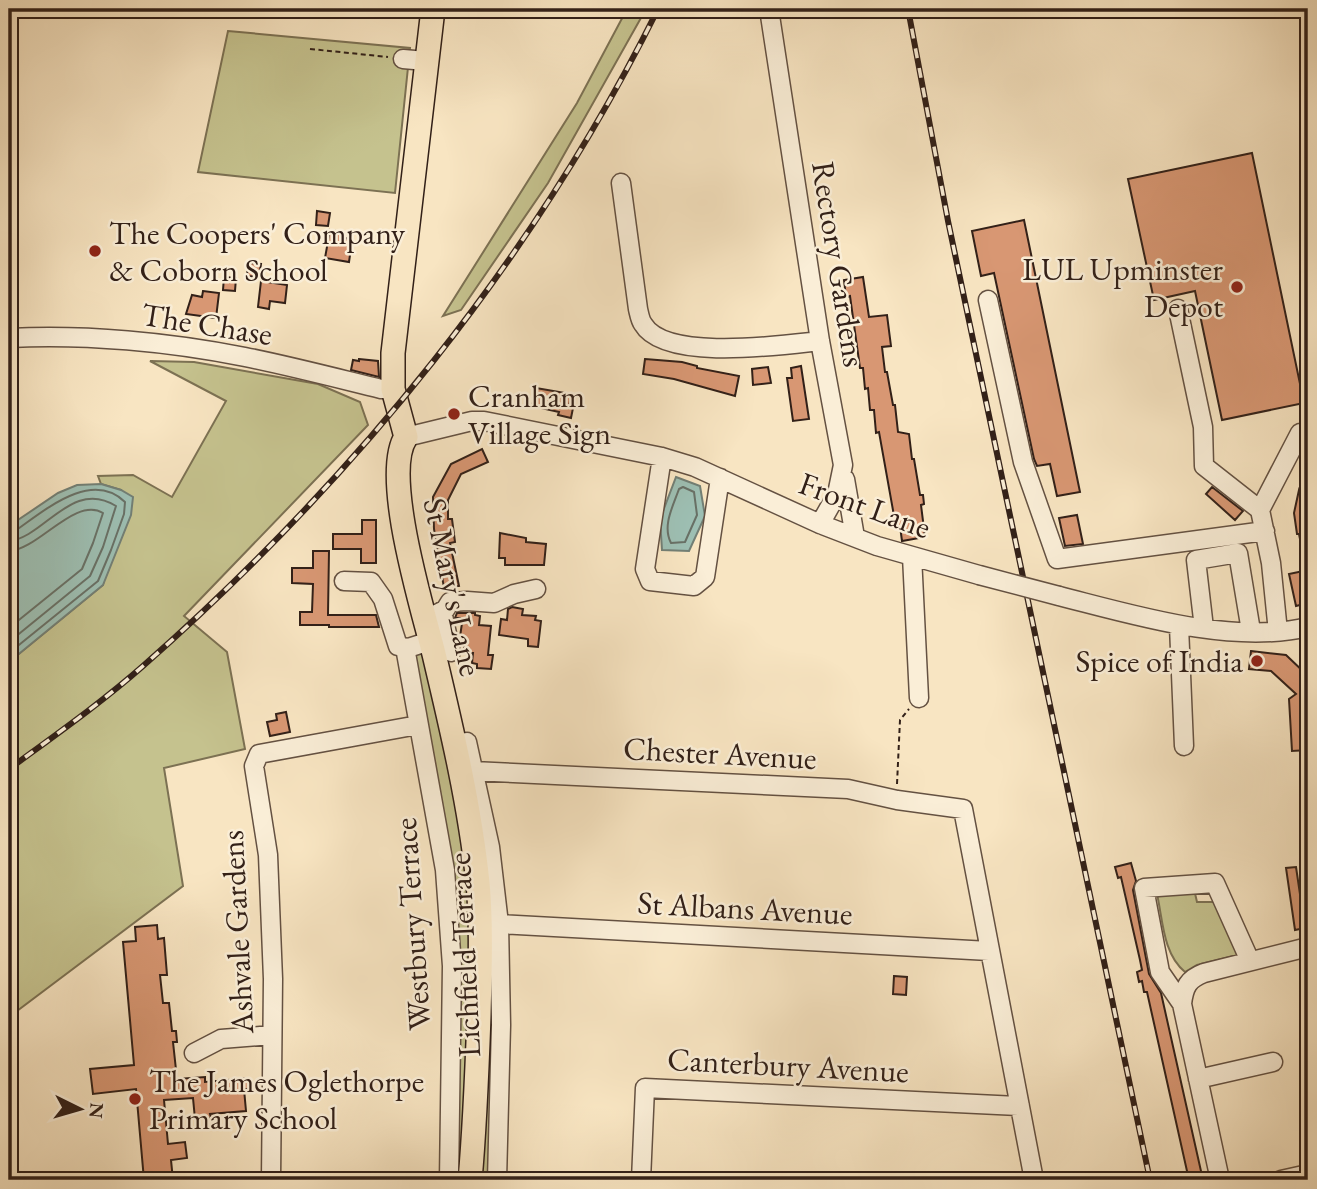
<svg xmlns="http://www.w3.org/2000/svg" width="1317" height="1189" viewBox="0 0 1317 1189" font-family="'EB Garamond',serif">
<rect width="100%" height="100%" fill="#f8e5c2"/>
<filter id="stains"><feTurbulence type="fractalNoise" baseFrequency=".00286" numOctaves="4"/><feColorMatrix values="0 0 0 0 .2 0 0 0 0 .09 0 0 0 0 .02 0 0 0 .5 -.17"/></filter>
<radialGradient id="worn" r=".72"><stop offset=".6" stop-color="#630" stop-opacity="0"/><stop offset="1" stop-color="#630" stop-opacity=".3"/></radialGradient>
<!-- green -->
<path fill="#c5c28e" stroke="#7c7153" stroke-width="2" d="M627 9H646L548 183 461 310 443 316 577 103Z
M228 31 410 48 395 193 198 172Z
M150 361 194 362 318 384 360 402 368 425 184 616 227 652 245 749 164 768 183 886 9 1017V662L103 585 121 490 101 484 98 476 133 475 172 497 226 401Z
M423 650 430 655 473 897 465 1180H452L456 1014 413 653Z
M1194 889 1197 902H1217L1238 955 1197 965 1185 972C1163 954 1163 921 1157 894Z
M488 923 495 988 490 1180H475Z"/>
<!-- water -->
<path fill="#9dbfb3" stroke="#727f75" stroke-width="2" d="M676 477 700 486 705 516 689 551 662 550 660 519Z
M101 484 121 490 133 497 131 515 103 585 9 662V526L58 493 77 485Z"/>
<g fill="none" stroke-linecap="round" stroke-linejoin="round">
<!-- shore -->
<path stroke="#687066" stroke-width="2" d="M683 487 694 492 697 515 685 542 671 543C662 526 673 506 679 489Z
M9 532 15 531C44 511 91 469 125 502L124 514 111 550 98 581 9 653
M9 541C44 538 72 478 116 506L103 547 90 576 9 642
M9 551C38 550 75 496 103 513L93 543 82 569 9 628"/>
</g>
<!-- building -->
<path fill="#d89773" stroke="#322018" stroke-width="2" d="M1252 153 1304 403 1222 420 1195 291 1154 300 1128 179Z
M317 211 330 213 328 226 316 225Z
M1024 220 1080 492 1057 496 1050 464 1037 466 1034 459 994 273 981 276 972 231Z
M330 230 343 232 342 236 352 241 349 262 325 258Z
M248 263 261 264 259 277 247 276Z
M224 277 236 278 235 291 223 290Z
M863 277 869 317 887 315 891 346 882 347 885 372H887L893 405H895L898 432 909 434 912 459H914L920 495H923L924 504 921 505 925 537 902 541 900 526 896 527 879 432 876 433 874 410H870L868 388 865 389 863 368H860L850 296 846 297 844 280Z
M261 281 287 285 285 303 270 301 269 309 258 307Z
M203 291 219 293 216 318 186 314 192 295 202 297Z
M359 359 378 361 379 377 351 370 353 360 359 361Z
M645 359 682 362 697 366V368L739 376 735 396 674 379 643 374Z
M801 366 809 419 793 421 787 378H792L791 368Z
M768 367 771 383 753 385 752 369Z
M536 388 571 394 569 408H573L571 418 558 415 559 412 532 406Z
M482 449 488 462 461 474 448 500V519H452L455 542 450 543 459 586 444 588 434 529 433 497 451 464Z
M1212 487 1243 511 1235 520 1206 494Z
M1299 490 1308 507V558L1304 559 1299 534H1297L1294 513Z
M1077 515 1083 544 1065 546 1059 518Z
M362 520H376V563H361V549H333V534H362Z
M500 533 526 538V542L546 544 544 565H505V558H499Z
M313 551H329L328 615H376L379 627H329V625H300V612H312L313 584 292 583V568H313Z
M1308 570V603L1296 606 1289 574Z
M512 607 523 609 522 615 536 616 535 620 541 621 538 647 528 646V639L499 635 501 619 507 620 508 609Z
M457 613H475V615L480 616 479 625 491 626 488 655H493L491 669 477 668V664L472 663 473 653H468L469 649 464 648 465 637H460L462 623 460 622V618H455Z
M1251 651 1286 655 1308 676V750L1292 751 1289 699 1296 694 1271 671 1249 669Z
M286 712 290 732 270 736 267 722 277 720 276 714Z
M1131 863 1136 881 1133 890 1149 974 1161 993 1203 1180H1189L1147 992H1144L1142 981 1139 982 1137 972 1142 970 1140 960 1121 877 1118 878 1115 867Z
M1296 867 1305 928 1295 930 1286 868Z
M157 925 158 939 164 938 167 975H160L163 1003H169L172 1031H176L177 1042H173L177 1079 205 1077V1082L249 1078 250 1089H244L246 1111 210 1114 211 1118 195 1119 193 1098 164 1100 168 1144 185 1142 187 1158 171 1160 173 1180H144L136 1089 93 1094 90 1069 134 1065 123 942 136 941 135 927Z
M894 976 907 977 906 995 893 994Z"/>
<g fill="none" stroke-linecap="round" stroke-linejoin="round">
<defs>
<path id="minor" d="M769 9 820 341 843 465 837 494 820 524
M403 59 426 61
M621 183 638 309C639 313 640 320 643 324 665 362 782 345 820 341
M988 300 1023 462 1057 559 1265 531
M1178 309 1203 427 1204 466 1260 510
M9 338C85 334 170 342 245 357 290 366 336 378 381 389H393
M406 437 472 421H484L662 457 695 467 820 524 877 546 979 575
M662 457 645 569 650 581 694 586 705 577 720 478
M845 479 855 537
M912 556 919 698
M344 581 371 582 383 599 398 646 408 648
M1059 596C1134 615 1231 645 1308 627
M442 611 451 652
M424 620 445 610 450 602 467 601 494 603 514 594 536 589
M1179 626 1184 746
M1204 628 1196 560 1238 553 1251 631
M1278 632 1271 563 1260 510 1300 433
M430 641 408 648 406 653 445 870 452 966 449 1180
M456 745 467 742 490 847 499 924 501 1025 497 1180
M473 771 848 789 897 800 963 809 1034 1180
M499 924 989 951
M1182 1004 1160 972 1144 888 1215 883 1250 961
M194 1053 221 1039 272 1035
M1198 1079 1273 1062
M271 1180 273 979 268 855 254 766 259 754 418 725
M641 1180 645 1088 1020 1106
M1220 1180 1182 1004C1184 987 1188 979 1204 973L1308 947
M1281 1180 1308 1174"/>
<path id="major" d="M433 9 393 353V389L406 437C381 474 423 610 434 654 452 730 470 806 478 883 482 927 480 972 479 1016 477 1071 475 1125 470 1180"/>
</defs>
<!-- minor casing -->
<use href="#minor" stroke="#645142" stroke-width="21"/>
<!-- major casing -->
<use href="#major" stroke="#322018" stroke-width="26"/>
<!-- path -->
<path stroke="#322018" stroke-width="2" stroke-dasharray="5 3.5" stroke-linecap="butt" d="M310 49 388 57
M897 784 900 720 909 709"/>
<!-- minor -->
<use href="#minor" stroke="#faeed7" stroke-width="18"/>
<!-- major -->
<use href="#major" stroke="#f8e5c2" stroke-width="23"/>
<defs>
<path id="rail" d="M908 9 948 221 1150 1180
M9 769C54 736 101 703 143 666 353 481 534 259 658 9"/>
</defs>
<!-- rail casing -->
<use href="#rail" stroke="#322018" stroke-width="6"/>
<!-- rail -->
<use href="#rail" stroke="#faeed7" stroke-width="3.5" stroke-dasharray="10" stroke-linecap="butt"/>
<defs>
<path id="minor-bridge" d="M979 575 1059 596"/>
</defs>
<!-- minor-bridge casing -->
<use href="#minor-bridge" stroke="#645142" stroke-width="21" stroke-linecap="butt"/>
<!-- minor-bridge -->
<use href="#minor-bridge" stroke="#faeed7" stroke-width="18"/>
</g>
<!-- markers -->
<g fill="#8f2418" stroke="#faeed7" stroke-width="2.5">
<circle cx="95" cy="251" r="7"/>
<circle cx="1237" cy="287" r="7"/>
<circle cx="454" cy="414" r="7"/>
<circle cx="1257" cy="661" r="7"/>
<circle cx="135" cy="1099" r="7"/>
</g>
<g text-anchor="middle" dominant-baseline="central" stroke-width="5" stroke-linejoin="round" paint-order="stroke">
<!-- poi labels -->
<g font-size="32" fill="#322018" stroke="#faeed7" text-anchor="start">
<text x="109" y="233">The Coopers' Company<tspan x="109" dy="37">&amp; Coborn School</tspan></text>
<text x="1223" y="269" text-anchor="end">LUL Upminster<tspan x="1223" dy="37">Depot</tspan></text>
<text x="468" y="396">Cranham<tspan x="468" dy="37">Village Sign</tspan></text>
<text x="1243" y="661" text-anchor="end">Spice of India</text>
<text x="149" y="1081">The James Oglethorpe<tspan x="149" dy="37">Primary School</tspan></text>
</g>
<!-- street labels -->
<g font-size="32" fill="#322018" stroke="#faeed7">
<text transform="translate(839 264) rotate(81)">Rectory Gardens</text>
<text transform="translate(207 324) rotate(9)">The Chase</text>
<text transform="translate(865 505) rotate(20)">Front Lane</text>
<text transform="translate(453 587) rotate(78)">St Mary's Lane</text>
<text transform="translate(720 753) rotate(3)">Chester Avenue</text>
<text transform="translate(745 908) rotate(3)">St Albans Avenue</text>
<text transform="translate(412 924) rotate(-94)">Westbury Terrace</text>
<text transform="translate(237 932) rotate(-93)">Ashvale Gardens</text>
<text transform="translate(464 955) rotate(-93)">Lichfield Terrace</text>
<text transform="translate(788 1065) rotate(3)">Canterbury Avenue</text>
</g>
</g>
<!-- margin -->
<rect width="1317" height="1189" fill="none" stroke="#f8e5c2" stroke-width="35"/>
<rect x="10" y="10" width="1296" height="1168" fill="none" stroke="#322018" stroke-width="3.5"/>
<rect x="18" y="18" width="1282" height="1154" fill="none" stroke="#322018" stroke-width="2"/>
<!-- north arrow -->
<g transform="translate(80 1109) rotate(95)" stroke="#faeed7" stroke-width="5" paint-order="stroke">
<path d="M0-5L12 26L0 18L-12 26Z" fill="#322018"/>
<text y="-10" font-size="19" font-weight="bold" text-anchor="middle" fill="#322018">N</text>
</g>
<rect width="100%" height="100%" filter="url(#stains)"/>
<rect width="100%" height="100%" fill="url(#worn)"/>
</svg>
